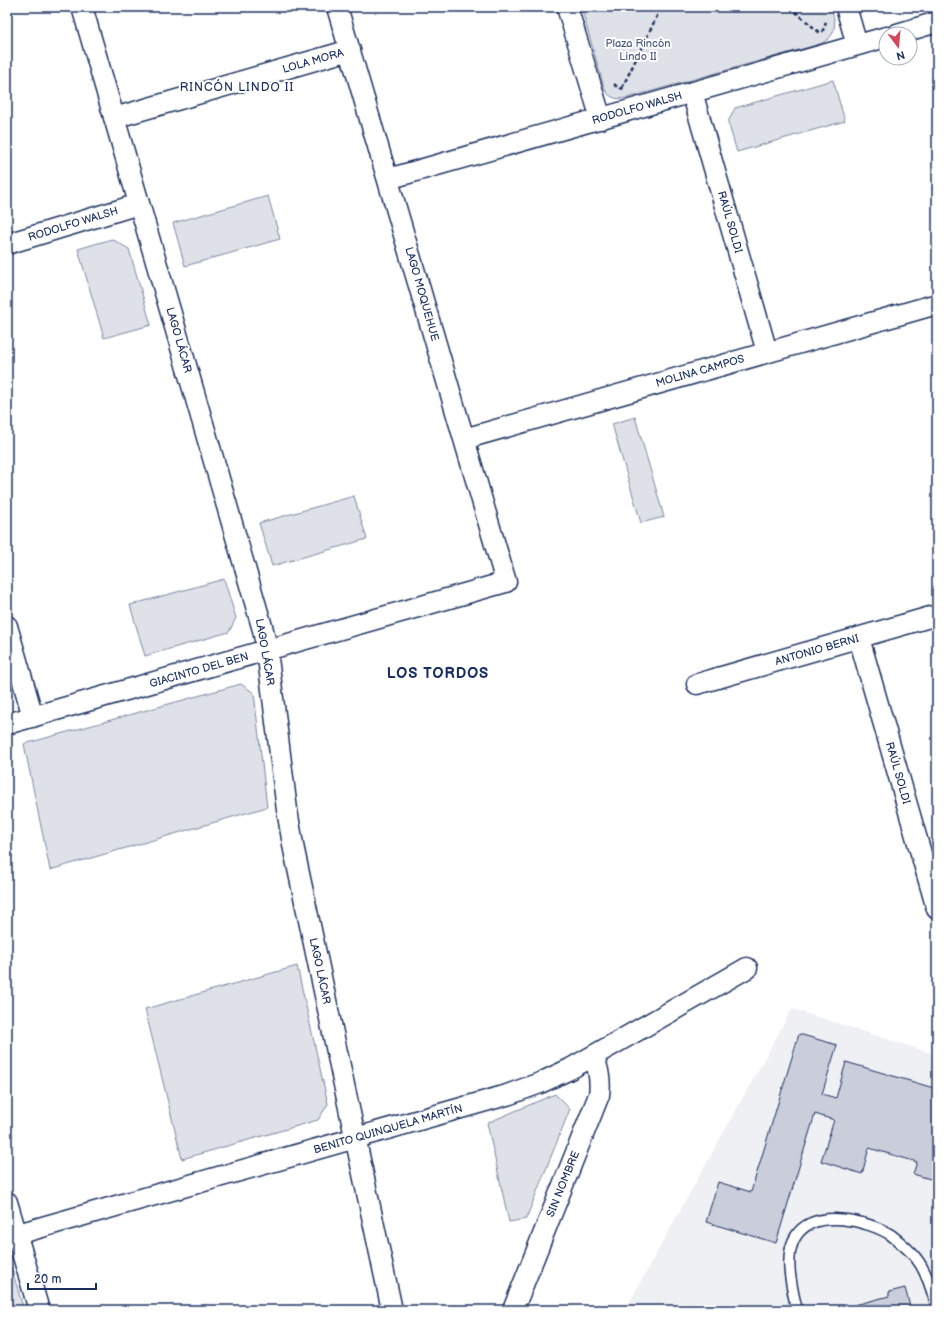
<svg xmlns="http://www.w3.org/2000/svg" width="944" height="1317" viewBox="0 0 944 1317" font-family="'Balsamiq Sans',sans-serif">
<rect width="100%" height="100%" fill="#fff"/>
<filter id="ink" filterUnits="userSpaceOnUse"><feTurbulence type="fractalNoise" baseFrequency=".025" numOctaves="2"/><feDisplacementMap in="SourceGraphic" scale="8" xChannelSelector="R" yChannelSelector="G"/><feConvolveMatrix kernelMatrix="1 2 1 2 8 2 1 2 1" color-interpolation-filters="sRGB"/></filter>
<g filter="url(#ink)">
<!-- built -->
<path fill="#eff0f4" d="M792 1009 937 1055V1310H625Z"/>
<!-- green -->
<path fill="#dee1e7" stroke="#7c88a2" d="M581 7H831C836 23 838 36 820 44L627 98C616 100 608 98 604 87Z
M833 80 845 121 737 152 728 122 735 108Z
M268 196 280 239 185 266 173 223Z
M112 239 129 249 151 325 104 338 78 249Z
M635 417 664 517 641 523 612 424Z
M354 496 367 539 272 566 259 523Z
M224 579 236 618 229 632 145 656 130 605Z
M241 684 254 693 267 807 50 870 24 744Z
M297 966 328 1104 318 1120 182 1159 145 1009Z
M555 1094 570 1109 526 1219 509 1222 487 1123Z
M7 1261 12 1270 24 1310H7Z"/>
<!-- building -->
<path fill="#caceda" stroke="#1b2f5e" d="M799 1034 837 1045 822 1094 836 1098 846 1062 937 1089V1110L934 1121 937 1122V1181L913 1174 917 1162 869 1148 862 1174 821 1161 834 1120 815 1114 776 1243 706 1222 718 1182 751 1192Z
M905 1288 911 1310H852L851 1306 889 1296V1292Z"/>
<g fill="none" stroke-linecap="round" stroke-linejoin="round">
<defs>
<path id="lane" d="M797 1310C792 1289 783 1255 796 1236 814 1208 868 1220 891 1235 900 1242 909 1249 916 1258 927 1272 932 1291 937 1308"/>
<path id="street" d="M82 7 263 630 267 650 287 810 294 850 392 1310
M567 7 601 119
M846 7 857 45
M897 34 937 22
M692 92 767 352
M114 118 350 50
M388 179 886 37
M7 244 139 204
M464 439 937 304
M7 626 33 717
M859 638 937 909
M697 684 937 615
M7 724 506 582 337 7
M7 1202 39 1310
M7 1237 507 1095 540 1083 570 1069 747 968
M513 1310 599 1095C601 1081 599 1069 593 1056"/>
</defs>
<!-- lane casing -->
<use href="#lane" stroke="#1b2f5e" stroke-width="13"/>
<!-- street casing -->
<use href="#street" stroke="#1b2f5e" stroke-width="23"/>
<!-- path -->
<path stroke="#1b2f5e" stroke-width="2.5" stroke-dasharray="4 3" stroke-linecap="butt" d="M790 7 820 33
M822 32 825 26 826 20
M614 84 617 87 624 89
M622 88 658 14"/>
<!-- lane -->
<use href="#lane" stroke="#fff" stroke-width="10"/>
<!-- street -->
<use href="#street" stroke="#fff" stroke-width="20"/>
</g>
</g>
<g text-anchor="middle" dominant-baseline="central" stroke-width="4" stroke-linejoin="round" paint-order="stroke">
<!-- park labels -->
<g font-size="11" fill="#4c5c80" stroke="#fff">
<text x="638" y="43">Plaza Rincón<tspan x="638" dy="13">Lindo II</tspan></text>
</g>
<!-- street labels -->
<g font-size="11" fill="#1b2f5e" stroke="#fff">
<text transform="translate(313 61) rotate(-16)">LOLA MORA</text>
<text transform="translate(637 108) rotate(-16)">RODOLFO WALSH</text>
<text transform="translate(730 222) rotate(74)">RAÚL SOLDI</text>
<text transform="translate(73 224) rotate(-17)">RODOLFO WALSH</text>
<text transform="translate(422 294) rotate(74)">LAGO MOQUEHUE</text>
<text transform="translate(179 340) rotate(74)">LAGO LÁCAR</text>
<text transform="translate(700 371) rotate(-16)">MOLINA CAMPOS</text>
<text transform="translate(817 650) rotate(-16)">ANTONIO BERNI</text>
<text transform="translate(265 652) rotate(80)">LAGO LÁCAR</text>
<text transform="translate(199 670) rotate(-16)">GIACINTO DEL BEN</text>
<text transform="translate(898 773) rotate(74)">RAÚL SOLDI</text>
<text transform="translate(320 971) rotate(78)">LAGO LÁCAR</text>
<text transform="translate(388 1129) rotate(-16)">BENITO QUINQUELA MARTÍN</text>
<text transform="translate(563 1184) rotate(-68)">SIN NOMBRE</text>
</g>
<!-- neighbourhood labels -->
<g font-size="12" letter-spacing="1" fill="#1b2f5e" stroke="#fff">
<text x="237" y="87">RINCÓN LINDO II</text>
</g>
<!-- district labels -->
<g font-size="15" font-weight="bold" letter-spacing="1" fill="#1b2f5e" stroke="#fff">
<text x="438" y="673">LOS TORDOS</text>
</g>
</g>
<!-- margin -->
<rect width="944" height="1317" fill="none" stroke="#fff" stroke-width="24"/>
<rect x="12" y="12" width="920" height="1293" fill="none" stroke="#1b2f5e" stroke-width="1.5" filter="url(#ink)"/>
<!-- north arrow -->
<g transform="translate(898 46) rotate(164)"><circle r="19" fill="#ffffff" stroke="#a4acbf"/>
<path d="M0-3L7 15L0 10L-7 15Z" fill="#d1495b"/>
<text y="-6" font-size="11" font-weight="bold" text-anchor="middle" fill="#1b2f5e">N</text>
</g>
<!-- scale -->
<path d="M28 1283v6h68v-6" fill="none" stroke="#1b2f5e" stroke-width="2"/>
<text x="34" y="1283" font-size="12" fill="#1b2f5e" stroke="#ffffff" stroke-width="3" paint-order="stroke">20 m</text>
</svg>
